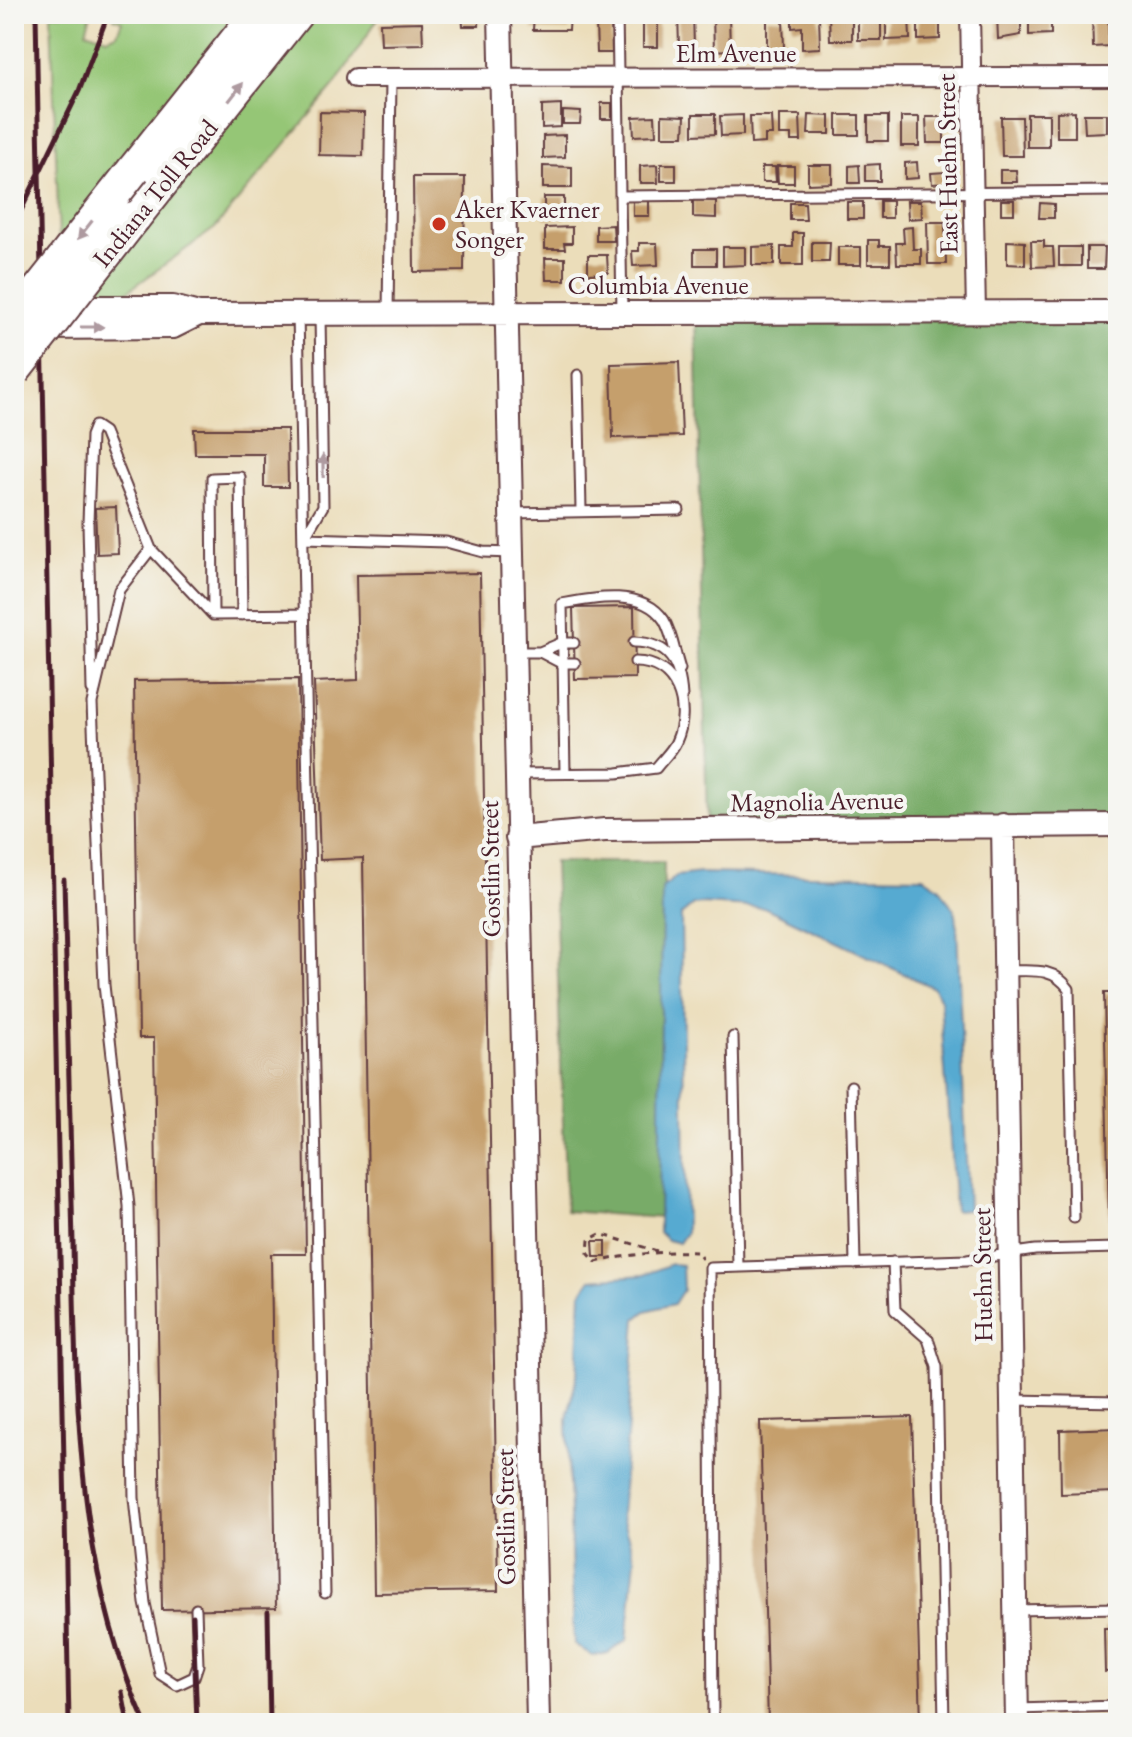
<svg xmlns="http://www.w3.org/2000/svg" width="1132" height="1737" viewBox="0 0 1132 1737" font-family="'EB Garamond',serif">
<rect width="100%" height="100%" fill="#f6f6f2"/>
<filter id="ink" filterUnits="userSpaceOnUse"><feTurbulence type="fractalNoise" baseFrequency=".0125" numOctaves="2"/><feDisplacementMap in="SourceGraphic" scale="16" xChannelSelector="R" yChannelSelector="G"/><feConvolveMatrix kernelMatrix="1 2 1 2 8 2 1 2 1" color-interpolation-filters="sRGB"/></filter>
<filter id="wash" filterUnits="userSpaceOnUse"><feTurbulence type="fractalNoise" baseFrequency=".006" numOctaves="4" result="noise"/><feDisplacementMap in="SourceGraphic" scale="32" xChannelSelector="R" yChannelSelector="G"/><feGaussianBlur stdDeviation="1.8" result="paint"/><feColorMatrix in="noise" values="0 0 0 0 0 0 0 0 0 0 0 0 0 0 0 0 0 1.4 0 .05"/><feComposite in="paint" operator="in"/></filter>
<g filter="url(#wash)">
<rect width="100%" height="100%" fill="#ebddba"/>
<!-- green -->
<path fill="#95c676" stroke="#707250" stroke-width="2" d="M51 14H91L86 31 107 38 117 34 122 21 114 18 116 14H236L144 135 179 186 314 14H381L334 86 215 228 117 299 61 296Z"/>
<!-- forest -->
<path fill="#78ab67" stroke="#616549" stroke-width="2" d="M1118 312V825L707 831 696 313Z
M554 862H664L661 1218 566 1211Z"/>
<!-- water -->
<path fill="#56aad1" stroke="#50647e" stroke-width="2" d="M700 873 924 877 940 888 954 910 957 926 968 1210 955 1211 940 1000 934 988 766 908 702 904 693 905 681 915 686 1233 679 1243 667 1240 659 1232 662 888 677 876Z
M671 1264 682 1265 683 1290 674 1304 646 1311 636 1319 621 1515 635 1559 627 1640 608 1653 592 1656 574 1644 567 1419 577 1375 581 1293 591 1279 644 1275Z"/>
<g id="blocks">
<!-- building -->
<path fill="#c59f6c" d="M462 14H479V26H463Z
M534 14H570L569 30H533Z
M643 14H658V47H643Z
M678 14H693L694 46H679Z
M713 14H729L730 50 714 51Z
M792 14H819L820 48 802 49V27L792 28Z
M829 14H852V40H830Z
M858 14H881V40H858Z
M886 14H909L910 39 886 40Z
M918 14H940V39L918 40Z
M997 14 1021 17V35L998 39Z
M1029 14H1051V34L1029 35Z
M1092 14H1108L1109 46 1093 47Z
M767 18H783L784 49 767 50Z
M422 22 423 44 381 45 380 23Z
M596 23H611L612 53H597Z
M601 103H612V119H601Z
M561 105V127L542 128V106Z
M563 111 581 112 580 124H563Z
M1075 111V137H1057V112Z
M320 112 364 113 363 156 319 155Z
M693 114H715V134L693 135Z
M1027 114H1049V147H1027Z
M1084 114H1107V132L1085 133Z
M662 115 685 116 684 136H662Z
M743 115V135L721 136 720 116Z
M779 115H800L801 141H791V135H779Z
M809 115 830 116V134H808Z
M837 115H859V135H837Z
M655 116 656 135 634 136 633 117Z
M750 116H771L772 135H765V143L751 144Z
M868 116H888V141H868Z
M901 117H919V146H901Z
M926 117H944V143H927Z
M1001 117H1022L1023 156H1002Z
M565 135V157L543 158V136Z
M917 162 918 178 905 179V163Z
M661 164H676V181H661Z
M880 164V181H865V165Z
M657 165 658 183H640V166Z
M808 165H832V183L808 184Z
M859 165 860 183H849V166Z
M543 166 572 167V188H543Z
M777 166H794V183H778Z
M762 167H775L776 182H762Z
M1000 170H1016L1017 182H1000Z
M946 172V183L932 184 931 173Z
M413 177H465L464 271 414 272Z
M544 197H564V219L544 218Z
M693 200 716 201V218L693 217Z
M1001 200H1014V214H1001Z
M633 201H649V216H633Z
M880 201H892V218H880Z
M907 201H921L922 218 908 219Z
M847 202H863V219H847Z
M790 203H805L806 220H790Z
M1040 203 1054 204V218H1039Z
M927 222H945L946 264H928Z
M613 225 614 241H596V226Z
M572 227V243H564L565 249H545V228Z
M912 227 913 249H921V264H897L896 243H904L903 228Z
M793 233H803V265H781V247H793Z
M868 240H879V246H890V264H868Z
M1007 241 1025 242V265L1007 264Z
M1031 241H1044V247H1053L1054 266 1032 267Z
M812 242H830L829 262H812Z
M639 243H657L658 265 633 266 632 251H639Z
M774 246V265H752V247Z
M723 247H745V265L723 266Z
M838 247H861V265H838Z
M1059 247H1081V266H1059Z
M1087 247H1105L1104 269H1087Z
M694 249H716V265H694Z
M588 255H607L608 273 588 274Z
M545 258H565V280H546Z
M679 362 682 436 613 438 611 364Z
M194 429H287L288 487H264V454H195Z
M116 507 118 553 97 554 95 508Z
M480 573 498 1591 374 1593 363 858 320 860 314 682 358 680 356 575Z
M634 607 635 678 575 679 573 608Z
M298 679 306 1254H271L276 1608 162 1610 154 1038H139L134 681Z
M1104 993H1118V1218L1109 1219Z
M593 1241H606V1257H594Z
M912 1417 921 1723H768L760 1421Z
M1118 1428V1516H1116L1114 1492 1061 1494 1060 1430Z
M1104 1628H1118V1671L1105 1672Z"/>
</g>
</g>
<g filter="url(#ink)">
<use href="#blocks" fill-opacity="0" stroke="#623c40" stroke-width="2"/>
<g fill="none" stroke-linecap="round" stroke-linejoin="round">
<defs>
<path id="service" d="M617 14 622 313
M622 196 1118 191
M298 314 325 1593
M388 314 391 79
M578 375 581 510
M511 513 679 510
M304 538 323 506 320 315
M304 538 446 542 483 552 511 553
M151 549 119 590 92 703 104 985 129 1206 134 1498 145 1603 160 1674 177 1685 194 1677 198 1665 196 1609
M242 615 240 477 212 478 213 615 304 614
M634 642C670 643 680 664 682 696
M514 652H540L561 663H575
M540 652 561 643H574
M92 690 88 523 91 436 95 426 104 432 151 549 213 615
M565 773 562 604C594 598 642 588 664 620 672 633 675 654 680 669
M519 774 617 773 656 768C662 760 672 751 676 742 692 707 677 662 635 662
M1005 971C1031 971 1053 966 1069 989L1074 1218
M733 1037 738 1267
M851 1086 855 1264
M893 1262 895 1310 928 1339 937 1367 944 1723
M1013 1400 1118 1402
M1015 1610 1118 1608
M1017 1709 1118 1706
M713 1723 710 1268 967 1260 1035 1250 1118 1248"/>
<path id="minor" d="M970 14 976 313
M355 78 1118 77"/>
<path id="tertiary" d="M500 14 538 1723
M56 307H173L199 314 1118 312
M39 328 173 327 199 314
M1003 825 1017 1723
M517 838 605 830 1118 825"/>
<path id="motorway" d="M134 169 257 14
M134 218 296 14"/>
</defs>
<!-- service casing -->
<use href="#service" stroke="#623c40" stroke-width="13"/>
<!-- minor casing -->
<use href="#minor" stroke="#623c40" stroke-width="22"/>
<!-- tertiary casing -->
<use href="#tertiary" stroke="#623c40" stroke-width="26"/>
<!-- motorway casing -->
<use href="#motorway" stroke="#623c40" stroke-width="36"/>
<!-- path -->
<path stroke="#623c40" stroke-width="3" stroke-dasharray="6 6" stroke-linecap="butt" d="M657 1251 600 1234 589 1240 588 1253 596 1262C632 1254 659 1251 697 1252L702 1259"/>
<!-- service -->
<use href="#service" stroke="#fff" stroke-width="9"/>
<!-- minor -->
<use href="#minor" stroke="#fff" stroke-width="18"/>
<!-- tertiary -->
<use href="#tertiary" stroke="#fff" stroke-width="22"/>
<!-- motorway -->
<use href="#motorway" stroke="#fff" stroke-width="32"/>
<!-- rail -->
<path stroke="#4a1f2b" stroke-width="5" d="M36 14 69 1723
M14 225 79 91 108 14
M64 880C67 1001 70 1122 73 1243 76 1406 77 1571 145 1723
M268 1612 270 1723
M193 1616 197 1723
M122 1692 128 1723"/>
<defs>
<path id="motorway-bridge" d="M14 321 134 169
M14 371 134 218"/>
</defs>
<!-- motorway-bridge casing -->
<use href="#motorway-bridge" stroke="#623c40" stroke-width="36" stroke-linecap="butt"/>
<!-- motorway-bridge -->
<use href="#motorway-bridge" stroke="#fff" stroke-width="32"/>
</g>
<!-- one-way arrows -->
<defs><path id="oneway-solid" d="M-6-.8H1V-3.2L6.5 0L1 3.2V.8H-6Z" transform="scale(2)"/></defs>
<g fill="#ae9aa0">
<use href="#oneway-solid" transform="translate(236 92) rotate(-52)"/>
<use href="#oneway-solid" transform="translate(85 230) rotate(128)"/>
<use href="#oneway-solid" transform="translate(92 327)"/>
<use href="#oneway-solid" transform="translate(323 466) rotate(-91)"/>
</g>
</g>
<!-- markers -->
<circle fill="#c8321e" stroke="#f6f6f2" stroke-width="3" cx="439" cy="224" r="8"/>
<g text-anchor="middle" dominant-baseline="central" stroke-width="8" stroke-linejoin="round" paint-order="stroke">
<!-- street labels -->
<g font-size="26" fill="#4a1f2b" stroke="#f6f6f2">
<text x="736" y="53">Elm Avenue</text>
<text transform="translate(947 164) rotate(-91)">East Huehn Street</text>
<text transform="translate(155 193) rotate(-51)">Indiana Toll Road</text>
<text x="658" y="285">Columbia Avenue</text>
<text transform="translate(817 801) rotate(-1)">Magnolia Avenue</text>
<text transform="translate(490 869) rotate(-91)">Gostlin Street</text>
<text transform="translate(982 1275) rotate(-91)">Huehn Street</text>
<text transform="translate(505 1517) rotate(-91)">Gostlin Street</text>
</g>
<!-- poi labels -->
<g font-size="26" fill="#4a1f2b" stroke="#f6f6f2" text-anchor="start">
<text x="455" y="209">Aker Kvaerner<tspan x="455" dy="30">Songer</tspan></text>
</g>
</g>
<!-- margin -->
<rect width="1132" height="1737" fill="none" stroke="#f6f6f2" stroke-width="48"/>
</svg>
